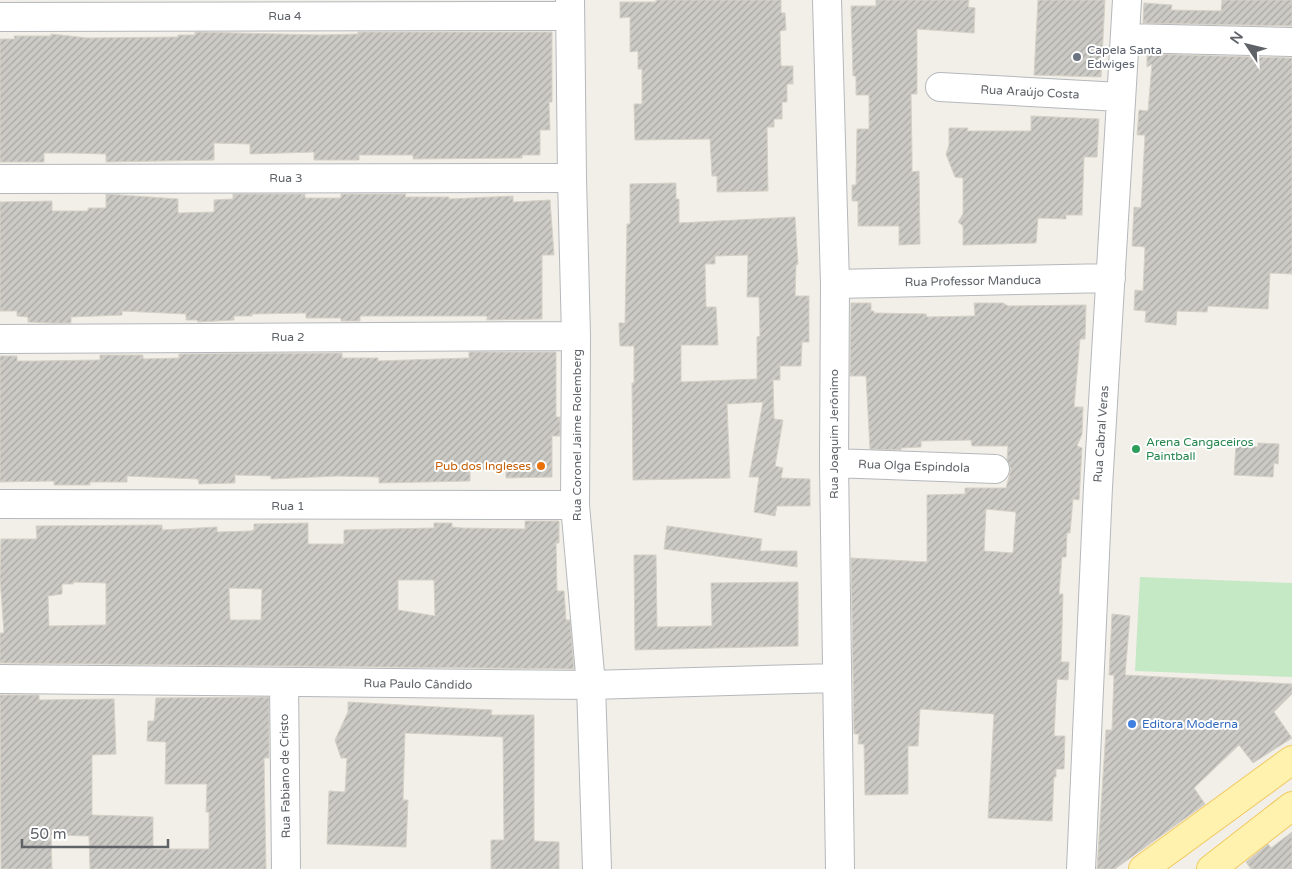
<svg xmlns="http://www.w3.org/2000/svg" width="1292" height="869" viewBox="0 0 1292 869" font-family="'Varela Round',sans-serif">
<defs>
<pattern id="building-hatch" width="6" height="6" patternUnits="userSpaceOnUse" patternTransform="scale(1.25)"><rect width="6" height="6" fill="#cccac5"/><path d="M-1 1l2-2M0 6l6-6M5 7l2-2" fill="none" stroke="#a9a8a4"/></pattern>
</defs>
<rect width="100%" height="100%" fill="#f1efe8"/>
<!-- pitch -->
<path fill="#c5e8c5" d="M1140 577 1292 583V677L1135 671Z"/>
<!-- building -->
<path fill="url(#building-hatch)" stroke="#d6d1c6" fill-rule="evenodd" d="M656 0H781V13H785L786 30 780 31 781 66H793V84H787V102H782V119H774V127H767L768 191 717 192V176H712L710 139 635 140 634 104H642V69H638V51L630 52V17L620 18V2H656Z
M876 0H969L968 7 975 8 974 33 917 29V94H911L912 155V172L919 171 920 244 899 245V226H858V201H852V185H856L857 129H869V95H856V76H853L851 6H876Z
M1038 0H1105L1101 77 1034 75Z
M1222 0H1292V26L1143 23 1144 3 1172 5 1171 10 1221 11Z
M195 32 321 35 358 34V32H552V102H549L550 130H540V155H522V158L413 159V155H359V160H314V152L250 154V144L214 143V160L106 162V154L70 153H44V162H0V39H15L14 36H51V34L88 38 178 37V35H195Z
M1147 54 1292 58V274L1270 273 1268 309 1208 306 1207 312 1177 311 1176 325 1145 322 1146 311 1134 310 1135 290 1143 291 1145 247 1132 246 1134 207 1141 208 1145 135H1137L1139 110 1148 111 1152 64 1147 67Z
M1031 116 1099 119 1097 157H1084L1082 215H1066V219L1038 218 1036 243 963 245V226L958 222 963 214V178L955 177 946 154 949 145V128H968L967 131H1031Z
M676 183V199H679V223L795 217 798 264 796 265 795 296H809V342H802L801 366H780V380H773L774 419 783 420 775 466 783 468 781 478 810 479V506H777L775 516 754 512 759 477H749L763 402 727 404 730 478 633 480 632 383H634V346H620L619 323H625L627 224H630V184ZM748 255 747 297H759L760 336 757 337V379L681 382V345H718L716 307H706L705 264H715V256Z
M106 194 178 199V213L214 212V200L233 199V194H305V198H341V194H406L405 197H449V199L513 196V202L550 200 554 255H542V319L487 320V316H360V321H341V318H306V313L252 314V316H234V320L198 322 197 320H186V314L122 311V315L71 317V323H52L28 322V317L17 316V311H0V202L52 201V211H88V208H106Z
M851 303H871V311H874V313L926 314 927 317 975 316 974 303H1003L1008 306 1086 305 1085 339H1080L1074 407H1083L1082 434 1077 446 1082 448 1079 500 1073 499 1070 533H1067L1066 557H1062L1059 594H1063L1061 662H1069L1068 680 1057 679 1054 736H1065L1064 769H1056V777H1054L1052 821 988 818 994 714 920 709 918 746H908V794L865 795 864 744H858L859 734H854L851 558 927 562V495L965 494V488H1006L1011 469 1007 460 1008 446H972L971 440 921 441V447L901 448V450L870 449 866 376H850ZM986 509 1016 512 1013 553 984 551Z
M469 352H556V417H560V436H552V477L506 478V469L470 470V481L379 483V477L337 476 271 479V476L235 475V483L199 484 198 479 127 476V482H90V485H54V481L0 482V356H17V361H36L100 360V355H143V359L179 358V354L342 353V358H378V361L469 358Z
M1258 443 1279 444 1278 464 1274 463 1273 477 1234 475 1236 446 1258 447Z
M525 521H559V543H556L557 591H564L566 620H570L574 669 0 663V633H4L0 578 1 539H37L36 526 162 525V530L217 527V532L250 531 254 530V524L308 523V544H344V530L434 528V523H452V527L462 528 525 529ZM398 580H434L435 616 398 610ZM74 582 106 583V625L49 626 48 596 62 594V584H73ZM229 588 262 589 261 620H230Z
M667 526 762 539 760 551H797V567L664 549Z
M634 555H656L657 627 712 626 711 583 798 582V646L635 650Z
M1112 614 1130 616 1125 675 1292 684V694L1274 712 1292 738 1253 763 1239 745 1194 788 1205 804 1115 869H1097L1106 730H1112L1114 675H1109Z
M0 695H39V700L114 699 116 754 92 755V815L153 817V849H209V812H206L207 784H165L166 742 147 741 148 721H154L156 698 269 697V758H264L266 869H90L89 836 51 835 52 869H1Z
M348 702 492 710 491 715H534V841L559 842V869H491V840H504L503 737 405 733 403 800H408L406 847 327 844 329 791 345 792 347 758H341L335 740 348 712Z
M1292 832V869H1251L1246 862 1268 844 1271 848Z"/>
<g fill="none" stroke-linecap="round" stroke-linejoin="round">
<defs>
<path id="minor" d="M570 0 572 178 576 336 575 505 591 685 597 869
M827 0 835 284 834 463 840 869
M0 17 570 16
M1126 38 1292 42
M940 87 1120 97
M0 179 572 178
M835 284 1111 278
M0 339 576 336
M834 463 995 469
M0 504 575 505
M0 679 591 685 836 678
M284 682 286 869
M1081 869 1098 487 1127 0"/>
<path id="major" d="M1143 869 1292 760
M1211 869 1292 806"/>
</defs>
<!-- minor casing -->
<use href="#minor" stroke="#b5b8bc" stroke-width="30"/>
<!-- major casing -->
<use href="#major" stroke="#f2c960" stroke-width="30"/>
<!-- minor -->
<use href="#minor" stroke="#fff" stroke-width="28"/>
<!-- major -->
<use href="#major" stroke="#fff2af" stroke-width="28"/>
</g>
<!-- markers -->
<circle fill="#6b7280" stroke="#fff" stroke-width="2" cx="1077" cy="57" r="5"/>
<circle fill="#2e9e5b" stroke="#fff" stroke-width="2" cx="1136" cy="449" r="5"/>
<circle fill="#e8710a" stroke="#fff" stroke-width="2" cx="541" cy="466" r="5"/>
<circle fill="#3f7fe0" stroke="#fff" stroke-width="2" cx="1132" cy="724" r="5"/>
<g text-anchor="middle" dominant-baseline="central" stroke-width="4" stroke-linejoin="round" paint-order="stroke">
<!-- street labels -->
<g font-size="12" fill="#5f6368" stroke="#fff">
<text x="285" y="16">Rua 4</text>
<text transform="translate(1030 92) rotate(3)">Rua Araújo Costa</text>
<text x="286" y="178">Rua 3</text>
<text transform="translate(973 281) rotate(-1)">Rua Professor Manduca</text>
<text x="288" y="337">Rua 2</text>
<text transform="translate(834 434) rotate(-90)">Rua Joaquim Jerônimo</text>
<text transform="translate(1101 434) rotate(-86)">Rua Cabral Veras</text>
<text transform="translate(577 435) rotate(-90)">Rua Coronel Jaime Rolemberg</text>
<text transform="translate(914 466) rotate(2)">Rua Olga Espindola</text>
<text x="288" y="506">Rua 1</text>
<text transform="translate(418 684) rotate(1)">Rua Paulo Cândido</text>
<text transform="translate(285 776) rotate(-91)">Rua Fabiano de Cristo</text>
</g>
<!-- worship labels -->
<g font-size="12" fill="#5b616d" stroke="#fff" text-anchor="start">
<text x="1087" y="50">Capela Santa<tspan x="1087" dy="14">Edwiges</tspan></text>
</g>
<!-- leisure labels -->
<g font-size="12" fill="#27864d" stroke="#fff" text-anchor="start">
<text x="1146" y="442">Arena Cangaceiros<tspan x="1146" dy="14">Paintball</tspan></text>
</g>
<!-- food labels -->
<g font-size="12" fill="#c56008" stroke="#fff" text-anchor="end">
<text x="531" y="466">Pub dos Ingleses</text>
</g>
<!-- shop labels -->
<g font-size="12" fill="#366cbe" stroke="#fff" text-anchor="start">
<text x="1142" y="724">Editora Moderna</text>
</g>
</g>
<!-- north arrow -->
<g transform="translate(1247 45) rotate(305)" stroke="#ffffff" stroke-width="4" paint-order="stroke">
<path d="M0-4L9 19L0 12L-9 19Z" fill="#5f6368"/>
<text y="-8" font-size="14" font-weight="bold" text-anchor="middle" fill="#5f6368">N</text>
</g>
<!-- scale -->
<path d="M22 839v8h146v-8" fill="none" stroke="#5f6368" stroke-width="2.5"/>
<text x="30" y="839" font-size="15" fill="#5f6368" stroke="#ffffff" stroke-width="4" paint-order="stroke">50 m</text>
</svg>
